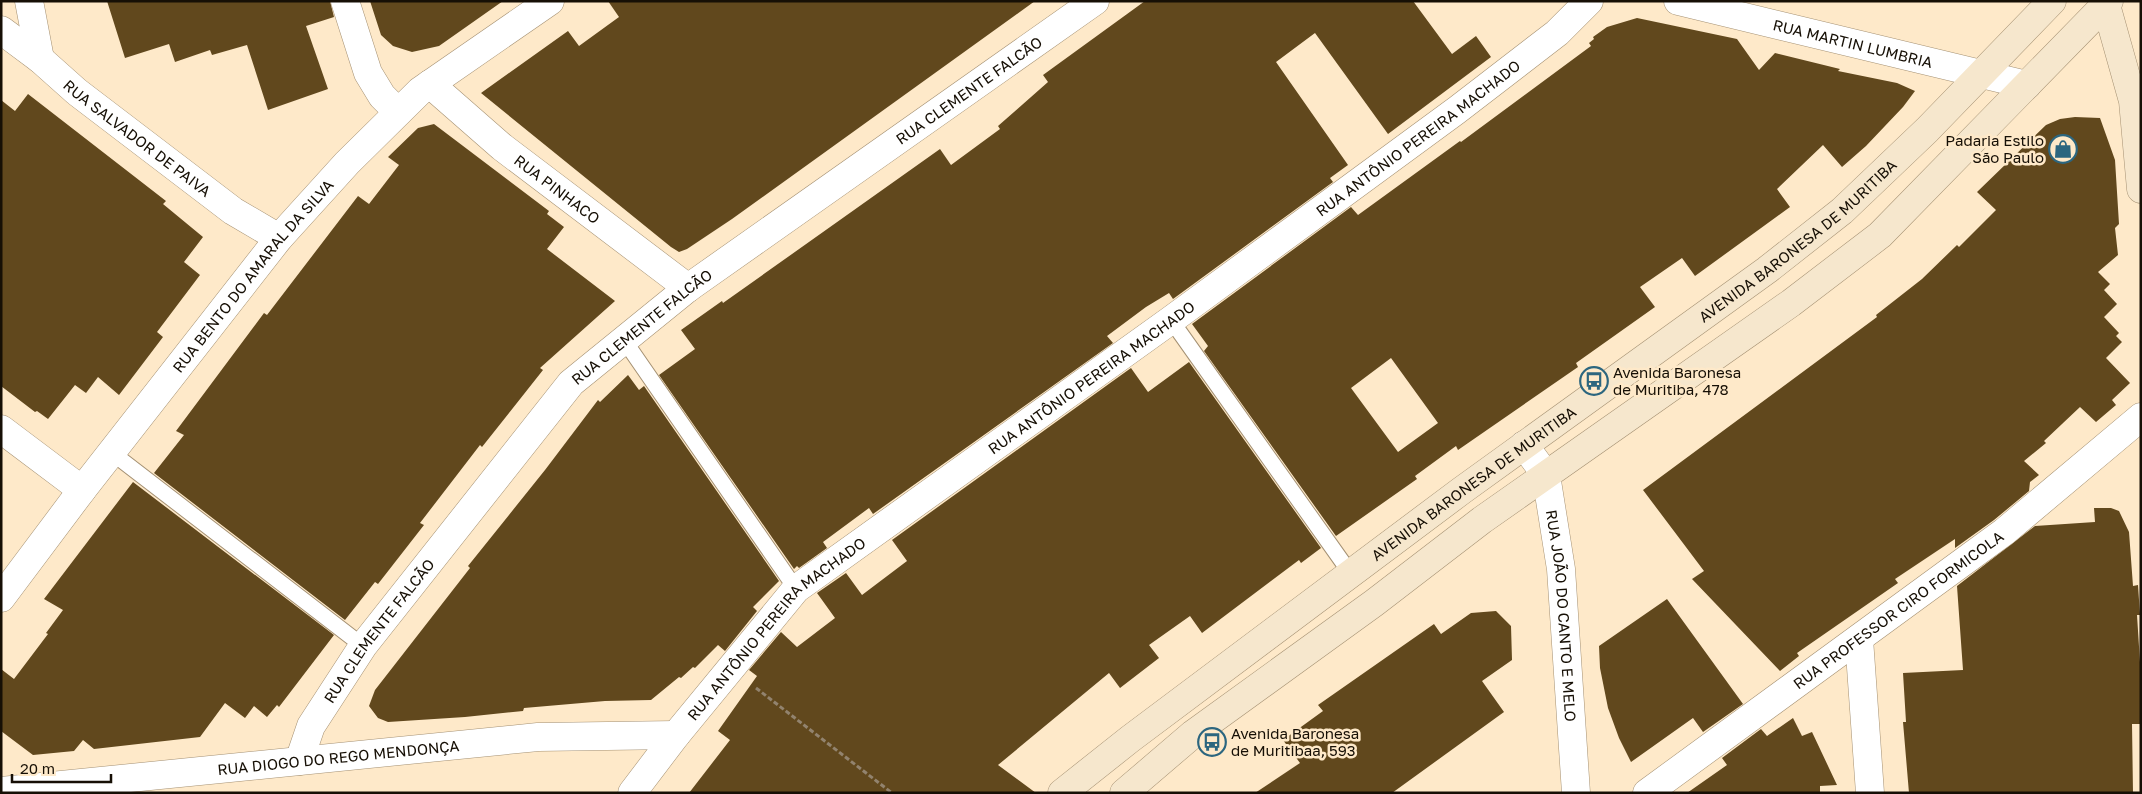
<svg xmlns="http://www.w3.org/2000/svg" width="2142" height="794" viewBox="0 0 2142 794" font-family="'Golos Text',sans-serif">
<rect width="100%" height="100%" fill="#fee9c9"/>
<!-- building -->
<path fill="#61481d" fill-rule="evenodd" d="M107 1H330L334 17 306 26 328 89 268 110 247 45 212 55 210 50 175 62 169 44 125 58Z
M370 1H503L439 46 412 52 393 46 381 35Z
M608 1H1035L732 219 687 249 679 252 671 247 481 93 568 31 579 46 619 17Z
M1145 1H1413L1452 54 1476 36 1491 57 1388 134 1315 33 1276 62 1348 165 1330 178 1333 182 1173 299 1169 293 1146 307 1107 336 1113 343 873 514 869 508 823 542 827 548 799 568 797 566 794 569 659 375 695 349 681 330 722 301 723 303 940 149 951 165 1000 129 998 126 1048 82 1043 75Z
M1637 18 1737 39 1759 70 1775 53 1840 69 1838 71 1897 83 1915 91 1903 107 1866 146 1842 167 1823 145 1777 189 1790 207 1695 276 1682 258 1640 287 1655 307 1576 363 1578 367 1458 450 1456 446 1415 476 1417 479 1336 536 1204 351 1208 346 1192 324 1351 207 1358 215 1460 141 1461 142 1591 46 1589 43 1594 39 1593 37 1607 27ZM1391 358 1438 423 1398 452 1351 388Z
M28 94 166 201 163 204 203 237 184 262 200 275 157 332 163 337 119 395 98 377 86 393 75 385 48 419 37 411 35 412 1 386V100L15 111Z
M2075 117 2100 118 2115 160 2119 224 2115 228 2118 255 2098 272 2110 284 2104 290 2117 304 2104 317 2119 333 2116 336 2122 342 2106 358 2130 383 2112 400 2116 405 2096 422 2080 407 2044 441 2046 443 2024 461 2039 475 2030 482 2029 491 1994 520 1955 548V539L1895 579 1898 583 1797 653 1799 656 1780 671 1692 579 1704 571 1643 490 1877 317 1876 315 1922 279 1957 245 1959 247 1996 210 1977 192 2046 125 2060 119Z
M434 124 549 211 547 214 564 227 547 249 615 301 540 368 543 370 482 447 480 445 420 523 424 525 378 584 375 582 345 620 154 473 184 435 176 431 264 313 267 315 358 196 369 204 399 165 388 157 418 128Z
M1189 362 1321 548 1301 563 1299 560 1202 633 1190 616 1149 645 1159 658 1120 688 1109 673 998 765 1036 793H689L730 740 718 731 757 676 749 670 781 632 797 647 835 618 817 593 846 573 862 595 907 561 892 540 1131 368 1148 392Z
M628 375 639 390 644 386 779 581 753 607 757 611 725 651 718 645 695 668 693 667 681 678 679 677 651 700 605 701 524 708 523 711 465 717 388 722 378 718 369 706 375 690 470 568 468 566 545 470 598 400 600 402Z
M133 482 334 635 279 707 277 705 267 717 254 706 245 718 225 703 200 737 94 749 83 740 74 751 33 755 1 731V669L14 679 48 634 46 633 63 610 44 599Z
M2094 508H2111L2119 511 2129 532 2133 586 2138 585 2140 615H2137L2141 678V724H2132L2133 793H1909L1903 722H1906L1903 673 1963 670 1957 586 2035 526 2095 522Z
M1667 599 1743 704 1703 732 1693 718 1631 762 1619 738 1608 708 1600 668 1599 646Z
M1496 611 1511 626 1512 660 1482 681 1504 712 1392 793H1255L1300 763 1283 740 1323 711 1318 705 1434 624 1441 634 1471 613Z
M1793 718 1802 736 1812 732 1837 785 1820 786V793H1687L1727 765 1722 758 1761 729 1767 736Z"/>
<g fill="none" stroke-linecap="round" stroke-linejoin="round">
<defs>
<path id="lane" d="M1171 320 1351 574
M624 340 796 589
M111 452 363 646"/>
<g id="street">
<path d="M29 1 40 59"/>
<path d="M345 1 368 73 382 96 398 112"/>
<path id="s1" d="M1678 1 2027 85"/>
<path id="s2" d="M1 30 40 59 77 92 233 211 279 238"/>
<path id="s3" d="M430 84 502 147 688 288"/>
<path d="M1 429 82 490"/>
<path id="s4" d="M1524 445 1546 475 1561 569 1576 793"/>
<path id="s5" d="M1 598 82 490 279 238 347 163 420 91 550 1"/>
<path d="M1859 639 1870 793"/>
<path id="s6" d="M299 761 311 726 363 646 571 383 688 288 1095 1"/>
<path id="s7" d="M1 791 538 737 676 735"/>
<path id="s8" d="M632 793 676 735 796 589 1171 320 1457 110 1557 33 1589 1"/>
<path id="s9" d="M1647 793 2004 532 2141 417"/>
</g>
<g id="secondary">
<path d="M2106 5 2133 101 2141 189"/>
<path id="s10" d="M1062 793 1130 739 1461 491 1767 270 1842 211 1927 130 2052 1"/>
<path d="M1124 793 1193 734 1374 603 1482 520 1791 303 1880 235 2109 1"/>
</g>
</defs>
<!-- lane casing -->
<use href="#lane" stroke="#a59173" stroke-width="17"/>
<!-- street casing -->
<use href="#street" stroke="#a59173" stroke-width="29"/>
<!-- secondary casing -->
<use href="#secondary" stroke="#a59173" stroke-width="29"/>
<!-- path -->
<path stroke="#92836e" stroke-width="3" stroke-dasharray="5 2.5" stroke-linecap="butt" d="M756 688 892 793"/>
<!-- lane -->
<use href="#lane" stroke="#fff" stroke-width="15"/>
<!-- street -->
<use href="#street" stroke="#fff" stroke-width="28"/>
<!-- secondary -->
<use href="#secondary" stroke="#f6e7cd" stroke-width="28"/>
</g>
<!-- icons -->
<defs>
<symbol id="shop-ring" viewBox="-11 -11 22 22"><circle r="9.5" fill="#fee9c9" stroke="#2c667f" stroke-width="1.5"/><path d="M-5-2.5h2.3a2.7 3.5 0 0 1 5.4 0H5L5.5 6h-11ZM-1.5-2.5h3a1.5 2.3 0 0 0-3 0Z" fill="#2c667f"/></symbol>
<symbol id="bus-ring" viewBox="-11 -11 22 22"><circle r="9.5" fill="#fee9c9" stroke="#2c667f" stroke-width="1.5"/><path d="M-5-6H5V4H4V6H2V4H-2V6H-4V4H-5ZM-3.5-4V0h7V-4ZM-3.5 1.2v1.5H-2V1.2ZM2 1.2v1.5H3.5V1.2Z" fill="#2c667f"/></symbol>
</defs>
<g fill-rule="evenodd">
<use href="#shop-ring" x="2047" y="133" width="32" height="32"/>
<use href="#bus-ring" x="1578" y="365" width="32" height="32"/>
<use href="#bus-ring" x="1196" y="726" width="32" height="32"/>
</g>
<g text-anchor="middle" dominant-baseline="central" stroke-width="5" stroke-linejoin="round" paint-order="stroke">
<!-- street labels -->
<g font-size="15" fill="#160f05" stroke="#fee9c9">
<text stroke="none"><textPath href="#s1" startOffset="180">RUA MARTIN LUMBRIA</textPath></text>
<text stroke="none"><textPath href="#s6" startOffset="962">RUA CLEMENTE FALCÃO</textPath></text>
<text stroke="none"><textPath href="#s2" startOffset="174">RUA SALVADOR DE PAIVA</textPath></text>
<text stroke="none"><textPath href="#s8" startOffset="1030">RUA ANTÔNIO PEREIRA MACHADO</textPath></text>
<text stroke="none"><textPath href="#s3" startOffset="165">RUA PINHACO</textPath></text>
<text stroke="none"><textPath href="#s10" startOffset="920">AVENIDA BARONESA DE MURITIBA</textPath></text>
<text stroke="none"><textPath href="#s5" startOffset="409">RUA BENTO DO AMARAL DA SILVA</textPath></text>
<text stroke="none"><textPath href="#s6" startOffset="558">RUA CLEMENTE FALCÃO</textPath></text>
<text stroke="none"><textPath href="#s8" startOffset="625">RUA ANTÔNIO PEREIRA MACHADO</textPath></text>
<text stroke="none"><textPath href="#s10" startOffset="515">AVENIDA BARONESA DE MURITIBA</textPath></text>
<text stroke="none"><textPath href="#s9" startOffset="311">RUA PROFESSOR CIRO FORMICOLA</textPath></text>
<text stroke="none"><textPath href="#s4" startOffset="179">RUA JOÃO DO CANTO E MELO</textPath></text>
<text stroke="none"><textPath href="#s8" startOffset="220">RUA ANTÔNIO PEREIRA MACHADO</textPath></text>
<text stroke="none"><textPath href="#s6" startOffset="154">RUA CLEMENTE FALCÃO</textPath></text>
<text stroke="none"><textPath href="#s7" startOffset="339">RUA DIOGO DO REGO MENDONÇA</textPath></text>
</g>
<!-- poi labels -->
<g font-size="15" fill="#160f05" stroke="#fee9c9" text-anchor="start">
<text x="2044" y="140" text-anchor="end">Padaria Estilo<tspan x="2044" dy="17">São Paulo</tspan></text>
<text x="1613" y="372">Avenida Baronesa<tspan x="1613" dy="17">de Muritiba, 478</tspan></text>
<text x="1231" y="733">Avenida Baronesa<tspan x="1231" dy="17">de Muritibaa, 593</tspan></text>
</g>
</g>
<!-- border -->
<rect width="2142" height="794" fill="none" stroke="#160f05" stroke-width="5"/>
<!-- scale -->
<path d="M12 774v8h99v-8" fill="none" stroke="#160f05" stroke-width="2.5"/>
<text x="20" y="774" font-size="15" fill="#160f05" stroke="#fee9c9" stroke-width="4" paint-order="stroke">20 m</text>
</svg>
